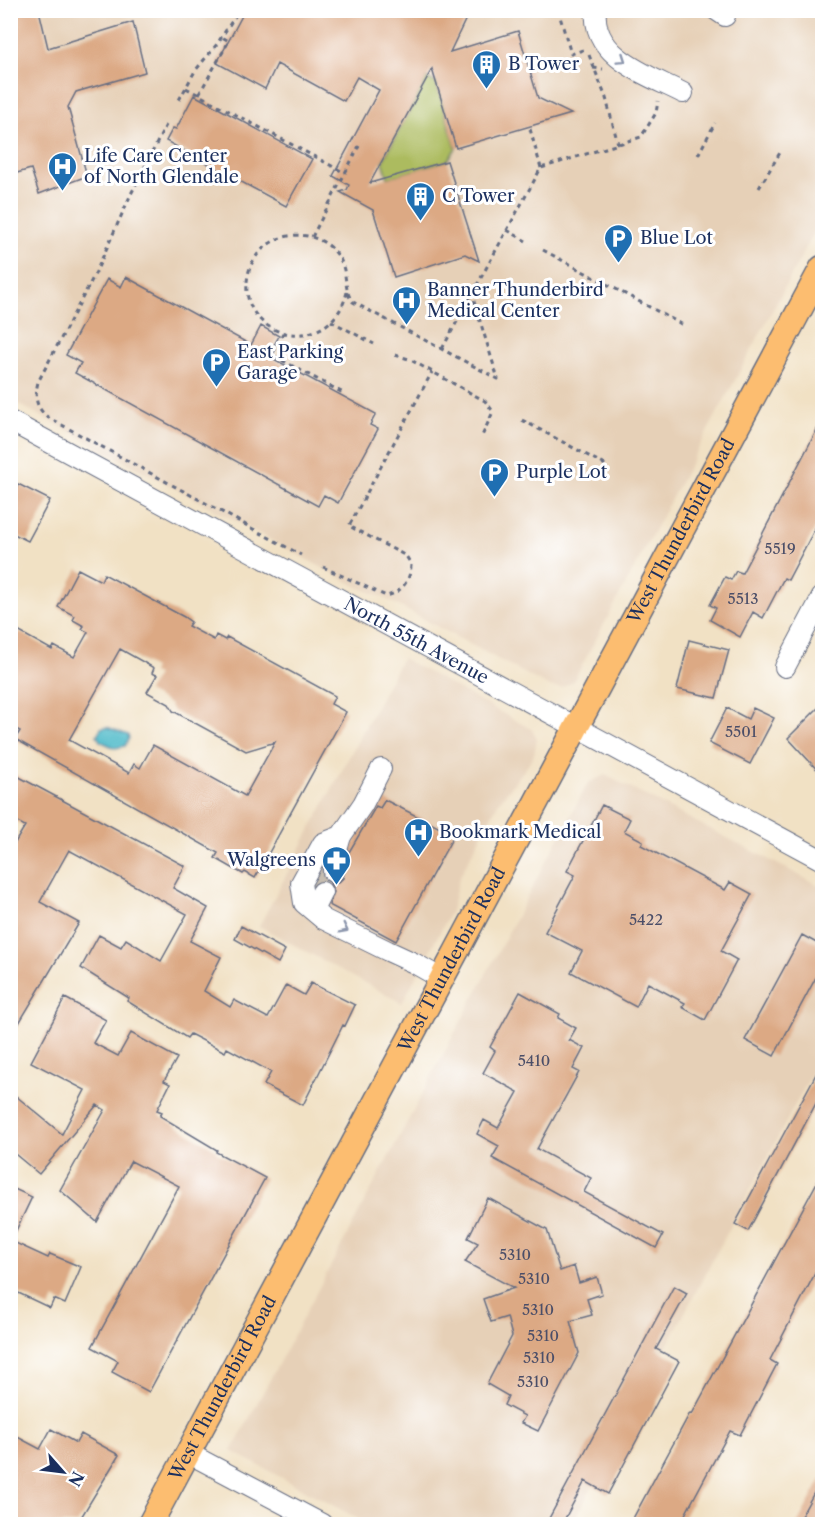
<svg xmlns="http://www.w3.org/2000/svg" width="833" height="1535" viewBox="0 0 833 1535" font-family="'Libre Caslon Text',serif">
<rect width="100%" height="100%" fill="#fff"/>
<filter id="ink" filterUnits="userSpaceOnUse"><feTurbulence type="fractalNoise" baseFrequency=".0167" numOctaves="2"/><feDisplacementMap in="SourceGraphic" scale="12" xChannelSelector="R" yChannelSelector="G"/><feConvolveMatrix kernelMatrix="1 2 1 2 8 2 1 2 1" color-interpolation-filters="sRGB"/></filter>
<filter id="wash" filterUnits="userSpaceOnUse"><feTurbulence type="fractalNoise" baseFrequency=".008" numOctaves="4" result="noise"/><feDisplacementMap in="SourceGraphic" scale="24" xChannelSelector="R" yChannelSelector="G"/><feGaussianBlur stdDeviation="1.35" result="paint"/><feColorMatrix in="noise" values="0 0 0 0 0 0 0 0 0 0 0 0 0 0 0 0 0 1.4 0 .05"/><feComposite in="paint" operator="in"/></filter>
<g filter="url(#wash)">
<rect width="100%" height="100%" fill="#f1e1c4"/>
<!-- built -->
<path fill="#e6d0b7" d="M10 11H822V218L573 682 561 688 550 687 384 598 356 586 11 400Z
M402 658 531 729 537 738 534 754 528 765 498 803 459 878 451 911 402 1003 259 926Z
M605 775 822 887V1055L572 1524H368L232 1451 588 783Z"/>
<!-- green -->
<path fill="#acbb5e" stroke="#64755e" stroke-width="1.5" d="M427 78 436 83 456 148 447 161 388 178 383 161Z"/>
<!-- water -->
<path fill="#4dbac9" stroke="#347494" stroke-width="1.5" d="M107 727 128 735 129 738 125 746 115 748 100 741 97 735 101 728Z"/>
<g id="blocks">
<!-- building -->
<path fill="#dca984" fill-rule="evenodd" d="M10 10H39L48 48 133 22 145 72 76 92 68 107 87 176 39 194 31 169 10 175Z
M245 10H470L450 52 518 31 538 98 571 114 456 148 432 69 370 183 447 161 479 261 465 254 394 277 373 210 340 192 347 190 349 185 333 176 379 90 357 77 344 101 277 64 265 89 217 63Z
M194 95 312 159 286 206 166 141 173 128 176 129Z
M126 277 251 345 261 326 279 336 268 356 376 414 370 425 378 429 338 503 324 495 318 506 75 373 81 363 66 355 107 279 121 287Z
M822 420V515L788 580 784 578 763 618 753 612 740 637 710 620 716 608 710 605 725 577 731 580 736 571 742 573Z
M18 484 50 500 28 541 10 532V498Z
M78 569 101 581 104 574 184 617 191 622 188 626 214 640 216 635 225 640 227 637 335 696 331 704 346 712 255 878 245 872 243 874 215 858 218 853 15 739 20 731 10 726V645L18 631 52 650 54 646 74 657 88 632 82 629 84 626 73 620 75 616 58 607ZM120 649 154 668 152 673 157 675 147 692 169 704 173 711 246 751 275 742 245 796 153 745 140 768 134 764 129 773 69 740Z
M689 640 729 650 716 698 677 689Z
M822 704V775L788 738Z
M727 708 748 719 753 708 774 718 750 764 709 743Z
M10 772 185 866 173 888 208 908 190 941 221 957 204 991 230 1007 234 1000 268 1018 286 985 304 995 311 983 355 1005 345 1026 343 1025 303 1105 264 1085 271 1072 227 1048 225 1052 190 1034 187 1038 127 1001 129 998 81 968 99 935 121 947 126 939 161 961 187 914 69 850 40 902 79 923 10 1038V851L25 826 10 818Z
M385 800 454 835 396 941 329 905 334 892 330 883H338L343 878 349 852 376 806 380 808Z
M602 805 630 819 624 831 643 841 641 845 725 890 730 882 752 894 721 951 737 960 705 1020 682 1007 685 1003 648 983 636 1007 571 972 582 951 545 932 575 875 567 871Z
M241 926 285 950 278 963 235 939Z
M802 935 822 946V966L774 1056 745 1040Z
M520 992 560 1014 558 1018 576 1028 569 1040 584 1048 573 1069 579 1072 537 1149 591 1178 584 1192 663 1235 656 1248 492 1158 499 1146 477 1134 484 1120 498 1128 518 1092 483 1073 495 1051 490 1047Z
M65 998 106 1020 93 1043 118 1056 131 1033 177 1058 164 1081 170 1084 157 1110 162 1112 160 1116 217 1150 216 1152 265 1178 149 1392 112 1372 118 1361 92 1347 179 1186 131 1161 97 1222 60 1190 105 1110 97 1105 39 1174 10 1150V1091L62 1134 85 1090 31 1062Z
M822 1063V1092L748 1231 735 1224Z
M822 1173V1260L770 1360 777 1364 740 1435 730 1431 680 1524H630L690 1413 692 1414Z
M10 1187 32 1197 11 1241 48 1258 50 1254 81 1267 65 1304 54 1299 50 1308 10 1289Z
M488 1198 547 1230 560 1271 574 1266 579 1283 597 1277 602 1294 587 1299 592 1315 570 1321 579 1353 538 1431 521 1423 525 1416 504 1405 508 1396 487 1384 512 1336 507 1317 491 1322 483 1299 514 1288 465 1262 478 1243 468 1238Z
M674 1286 687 1293 656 1349 679 1361 608 1494 585 1481 562 1524H546Z
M51 1429 76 1443 81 1434 119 1455 77 1524H10V1433L40 1449Z
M822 1478V1524H797Z"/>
</g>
</g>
<g filter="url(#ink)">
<use href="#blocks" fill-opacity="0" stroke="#666d82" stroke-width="1.5"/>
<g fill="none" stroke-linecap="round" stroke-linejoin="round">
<!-- minor-tunnel -->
<path stroke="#c6bdb0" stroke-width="20" stroke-dasharray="20 10" stroke-linecap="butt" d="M314 888 326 868"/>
<defs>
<g id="minor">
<path d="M596 10C591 57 650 76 683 93"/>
<path d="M716 10 725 16"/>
<path id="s1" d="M10 421 822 860"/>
<path d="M785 667 822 597"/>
<path d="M381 769 363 804 341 836 323 843 301 883 304 903 323 919 388 951 414 963 442 979"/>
<path d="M333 872V864L341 836"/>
<path d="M313 910 322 892"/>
<path d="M188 1453 322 1524"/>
</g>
<g id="major">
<path id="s2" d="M150 1524 822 268"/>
</g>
</defs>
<!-- minor casing -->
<use href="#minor" stroke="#666d82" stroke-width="22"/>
<!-- major casing -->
<use href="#major" stroke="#666d82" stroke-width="27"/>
<!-- path -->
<path stroke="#666d82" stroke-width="3" stroke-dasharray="4.5 4.5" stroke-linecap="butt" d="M558 10 571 54 586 49
M589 55 606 98 618 144
M593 68 603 69
M186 88 345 173
M199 94 229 41 222 37
M179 100 195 71 217 44 239 10
M166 125 131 194 96 272 38 382C34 399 36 408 49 418L301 555
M530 129 541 168
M698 155 715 123
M759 188 781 151
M507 230 526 241
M312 237 359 146
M543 250 685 326
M347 292C331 360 235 340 248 275 251 260 261 247 276 240 293 232 313 234 328 245 353 265 340 287 353 302L498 379 472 295
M331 321 374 344
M283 333 272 355 345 394
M442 349 541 168 641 137 656 113 658 101
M395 355 409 359 485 401 492 410V414L482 436
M10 388 12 389
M522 420 609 467
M323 567 386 596C402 593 411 579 411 564L406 556 349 526 432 372"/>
<!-- minor -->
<use href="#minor" stroke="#fff" stroke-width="20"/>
<!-- major -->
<use href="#major" stroke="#fcbd6f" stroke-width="24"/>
</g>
<!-- one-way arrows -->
<defs><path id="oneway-chevron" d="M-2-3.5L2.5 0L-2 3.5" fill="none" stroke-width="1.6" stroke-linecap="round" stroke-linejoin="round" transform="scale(1.5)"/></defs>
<g stroke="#8d97ae">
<use href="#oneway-chevron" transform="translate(622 59) rotate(34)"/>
<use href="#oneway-chevron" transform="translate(344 929) rotate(27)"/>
</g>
</g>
<!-- icons -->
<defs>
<symbol id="building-pin" viewBox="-11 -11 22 30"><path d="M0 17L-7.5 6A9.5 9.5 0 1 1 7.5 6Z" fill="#1f6fb2" stroke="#fff"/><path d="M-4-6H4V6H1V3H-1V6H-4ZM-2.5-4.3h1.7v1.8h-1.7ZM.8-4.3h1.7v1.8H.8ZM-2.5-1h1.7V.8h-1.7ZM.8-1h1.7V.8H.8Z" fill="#fff"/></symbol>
<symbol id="hospital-pin" viewBox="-11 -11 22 30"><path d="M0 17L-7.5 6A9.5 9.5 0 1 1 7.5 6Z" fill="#1f6fb2" stroke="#fff"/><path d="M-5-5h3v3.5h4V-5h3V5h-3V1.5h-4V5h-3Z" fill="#fff"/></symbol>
<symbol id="parking-pin" viewBox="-11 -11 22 30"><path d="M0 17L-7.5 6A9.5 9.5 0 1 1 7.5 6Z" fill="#1f6fb2" stroke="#fff"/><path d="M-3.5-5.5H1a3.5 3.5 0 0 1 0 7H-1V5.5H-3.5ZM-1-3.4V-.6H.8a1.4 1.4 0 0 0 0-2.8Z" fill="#fff"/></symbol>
<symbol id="pharmacy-pin" viewBox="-11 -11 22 30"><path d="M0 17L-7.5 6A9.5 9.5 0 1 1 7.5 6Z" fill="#1f6fb2" stroke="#fff"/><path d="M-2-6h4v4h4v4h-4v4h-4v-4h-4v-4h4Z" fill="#fff"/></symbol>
</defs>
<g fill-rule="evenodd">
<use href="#building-pin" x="470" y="48" width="33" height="45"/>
<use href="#hospital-pin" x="46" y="150" width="33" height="45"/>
<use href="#building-pin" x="404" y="180" width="33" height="45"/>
<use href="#parking-pin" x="602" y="222" width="33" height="45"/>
<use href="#hospital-pin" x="390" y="284" width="33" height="45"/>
<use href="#parking-pin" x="200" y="346" width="33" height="45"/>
<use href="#parking-pin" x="478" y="456" width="33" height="45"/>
<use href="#hospital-pin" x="402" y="816" width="33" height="45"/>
<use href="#pharmacy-pin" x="320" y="844" width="33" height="45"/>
</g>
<g text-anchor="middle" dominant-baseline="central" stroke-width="6" stroke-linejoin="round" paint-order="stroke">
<!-- number labels -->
<g font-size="15" fill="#4b4e68">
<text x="780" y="548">5519</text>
<text x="743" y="598">5513</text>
<text x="741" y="731">5501</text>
<text x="646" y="919">5422</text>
<text x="534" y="1060">5410</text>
<text x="515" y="1254">5310</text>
<text x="534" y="1278">5310</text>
<text x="538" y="1309">5310</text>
<text x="543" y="1335">5310</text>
<text x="539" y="1357">5310</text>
<text x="533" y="1381">5310</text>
</g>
<!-- poi labels -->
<g font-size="18" fill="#1b2f5e" stroke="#fff" text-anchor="start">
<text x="508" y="64">B Tower</text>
<text x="84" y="156">Life Care Center<tspan x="84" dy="21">of North Glendale</tspan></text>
<text x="442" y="196">C Tower</text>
<text x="640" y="238">Blue Lot</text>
<text x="427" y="290">Banner Thunderbird<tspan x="427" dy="21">Medical Center</tspan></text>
<text x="237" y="352">East Parking<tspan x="237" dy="21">Garage</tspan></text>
<text x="516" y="472">Purple Lot</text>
<text x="439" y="832">Bookmark Medical</text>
<text x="316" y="860" text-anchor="end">Walgreens</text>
</g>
<!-- street labels -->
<g font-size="18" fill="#1b2f5e" stroke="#fff">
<text stroke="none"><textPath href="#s2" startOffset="1126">West Thunderbird Road</textPath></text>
<text stroke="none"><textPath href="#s1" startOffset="462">North 55th Avenue</textPath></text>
<text stroke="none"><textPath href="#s2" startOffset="640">West Thunderbird Road</textPath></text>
<text stroke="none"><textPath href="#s2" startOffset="154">West Thunderbird Road</textPath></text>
</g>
</g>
<!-- margin -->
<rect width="833" height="1535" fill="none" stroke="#fff" stroke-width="36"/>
<!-- north arrow -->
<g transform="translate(63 1472) rotate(118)" stroke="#ffffff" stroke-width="4.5" paint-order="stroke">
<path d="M0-4.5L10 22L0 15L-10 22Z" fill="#1b2f5e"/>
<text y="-9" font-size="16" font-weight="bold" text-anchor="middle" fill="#1b2f5e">N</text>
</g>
</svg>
